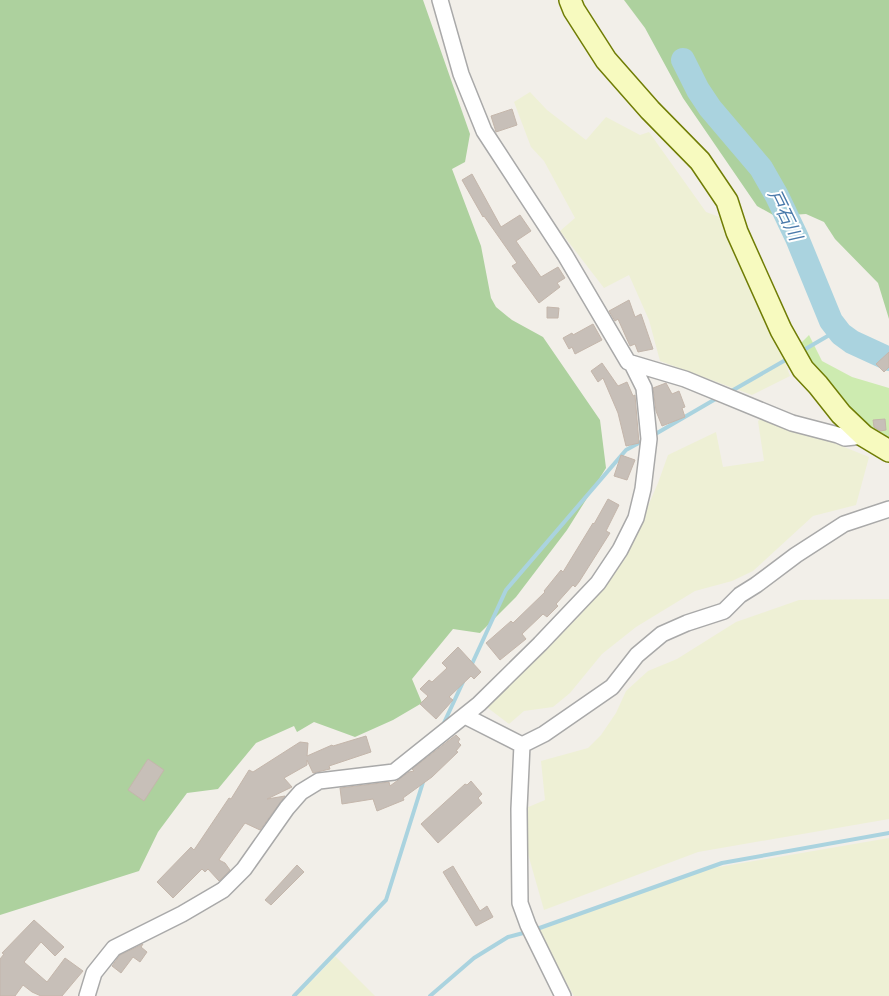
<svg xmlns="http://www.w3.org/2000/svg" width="889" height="996" viewBox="0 0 889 996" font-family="Rubik,'Noto Sans JP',sans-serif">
<rect width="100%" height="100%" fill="#f2efe9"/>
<!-- farmland -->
<path fill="#eef0d5" d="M530 92 547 110 586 140 606 117 640 135 649 132 706 212 725 219 761 294 790 376 752 395 660 361 649 320 629 275 604 288 560 231 575 218 544 161 531 147 514 102Z
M765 415 869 457 856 505 813 516 753 571 732 581 695 591 636 627 602 654 570 693 553 707 524 711 509 724 484 705 546 650 582 613 625 559 658 483 668 455 716 432 723 467 764 461 758 421Z
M889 599V819L698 852 544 910 528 854 526 808 545 800 541 761 588 748 601 735 616 713 626 691 648 671 677 659 736 622 799 600Z
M889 838V996H574L537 931 707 869Z
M335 956 375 996H292L316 977Z"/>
<!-- grass -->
<path fill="#cdebb0" d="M809 335 822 361 852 377 889 388V441L854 418 798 346Z"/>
<!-- forest -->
<path fill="#add19e" d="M0 0H423L470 134 465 162 452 169 481 246 491 298 496 307 512 320 543 337 600 420 606 468 567 530 516 597 480 633 453 629 412 679 422 703 393 720 355 737 314 722 297 732 294 726 256 743 218 789 187 793 158 832 139 871 0 915Z
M624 0H889V319L878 283 835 239 824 222 806 214 775 216 757 206 683 98 645 28Z"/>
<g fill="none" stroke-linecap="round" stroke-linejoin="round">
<!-- stream -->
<path stroke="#aad3df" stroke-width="4" d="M802 351 838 330
M728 393 789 358
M652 436 719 397
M471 666 506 590 626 450 646 439
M443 725 463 682
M534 930 722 863 889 833
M294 996 386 900 424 779
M430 996 474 958 508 937 527 932"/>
<!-- river -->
<path stroke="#aad3df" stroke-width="24" d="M683 60 698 90 710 108 761 168 777 196 797 238 831 321 841 334 852 342 889 359"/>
</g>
<!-- building -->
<path fill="#c7bfb8" stroke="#c4b6ab" d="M512 109 517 125 496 132 491 116Z
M472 174 501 227 520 215 531 231 516 241 541 277 558 267 565 278 557 283 560 287 539 303 512 266 517 263 484 216 483 217 462 180Z
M629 300 635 317 641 314 653 349 638 352 635 344 630 346 618 319 615 321 609 311Z
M547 307 559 308 558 318H547Z
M593 324 602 340 575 354 572 347 569 349 563 338 572 333 573 335Z
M889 352V367L884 372 876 364Z
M602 363 618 386 627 382 633 396 635 395 639 443 626 446 618 413 603 378 598 382 591 371Z
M666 383 672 394 679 391 685 407 682 408 685 417 662 426 656 411 653 388Z
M885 419 886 430 880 431 874 427 873 420Z
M621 455 635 460 627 480 614 476Z
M608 499 619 505 606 531 610 533 579 582 575 587 573 585 556 604 558 606 547 617 543 614 522 634 526 639 500 660 486 643 511 621 513 623 545 592 544 591 561 570 563 572 593 523 594 524Z
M458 647 481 672 474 679 471 676 449 697 453 700 436 719 420 704 428 696 420 689 429 680 432 682 447 668 442 663Z
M456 735 460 739 458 742 461 745 456 751 458 752 432 777 403 798 404 800 377 811 373 799 342 804 340 788 389 782 390 786 409 772 414 771 412 769Z
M366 736 371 752 329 766 330 769 313 773 307 760V765L284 778 292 787 267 799 285 796 260 830 245 823 220 858 219 860 225 863 230 870 219 881 208 869 205 872 202 869 173 898 157 882 191 847 194 850 229 798 231 799 249 770 253 772 300 742 308 743 307 756 332 745 333 746Z
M148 759 164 770 144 801 128 790Z
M471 781 482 794 478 798 482 803 438 843 421 824 465 784 467 785Z
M297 865 304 872 271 905 265 900Z
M453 866 480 911 487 906 493 917 476 926 443 872Z
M34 920 64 947 55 956 41 942 24 962 47 982 65 958 83 971 62 996H41L32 992 23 985 15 996H0V959L4 954 2 953Z
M143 944 141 947 147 952 140 962 133 957 121 973 112 966 120 955Z"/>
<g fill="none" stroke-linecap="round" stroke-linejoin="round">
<defs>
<path id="street" d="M440 0 461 74 484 131 565 255 628 362 685 379 792 423 838 435 845 438 864 436
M465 716 522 745
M522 745 544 734 612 687 637 655 662 634 687 623 724 611 740 595 756 585 796 555 844 524 889 509
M522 745 519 809 520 903 528 925 563 996
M87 996 94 973 114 948 182 914 223 890 244 869 287 808 301 792 319 781 394 772 479 704 540 644 598 583 620 550 636 518 643 489 649 439 644 388 632 364"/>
<path id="secondary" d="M570 0 574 10 606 60 650 110 700 161 727 201 737 232 781 330 803 369 818 385 841 414 864 436 889 451"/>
</defs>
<!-- street casing -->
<use href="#street" stroke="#a9a9a9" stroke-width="18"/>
<!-- secondary casing -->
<use href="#secondary" stroke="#707d05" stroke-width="24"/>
<!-- street -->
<use href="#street" stroke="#fff" stroke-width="15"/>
<!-- secondary -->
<use href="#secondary" stroke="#f7fabf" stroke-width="21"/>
</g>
<g text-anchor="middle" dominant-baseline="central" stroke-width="4" stroke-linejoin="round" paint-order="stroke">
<!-- water labels -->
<g font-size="18" font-style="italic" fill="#4a7aab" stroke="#fff">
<text transform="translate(785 215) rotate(64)">戸石川</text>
</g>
</g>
</svg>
